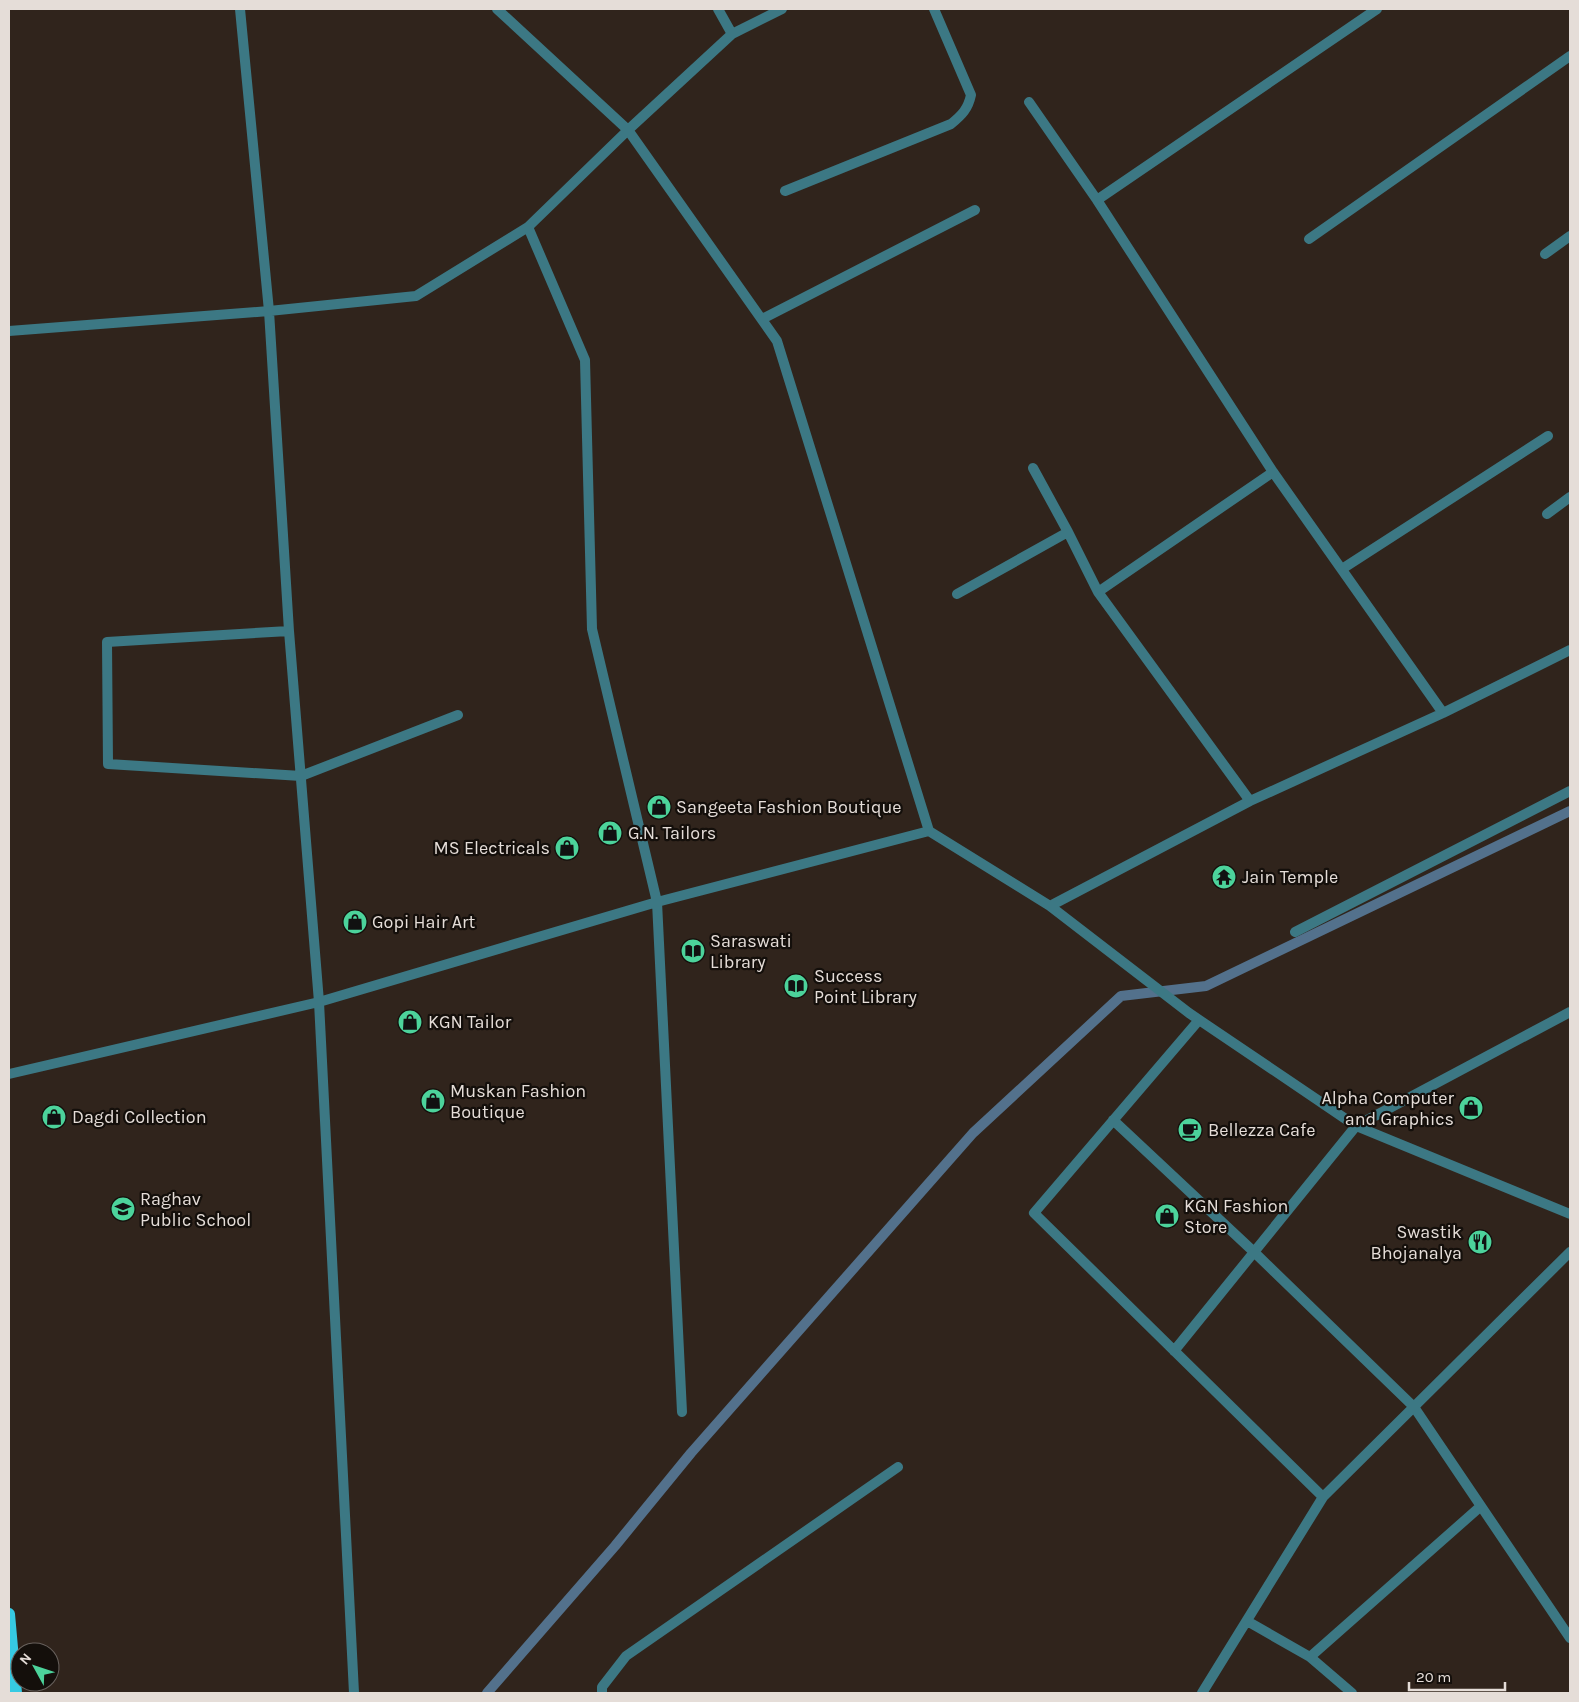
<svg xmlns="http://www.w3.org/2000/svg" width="1579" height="1702" viewBox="0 0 1579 1702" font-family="Karla,sans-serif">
<rect width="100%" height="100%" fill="#30241c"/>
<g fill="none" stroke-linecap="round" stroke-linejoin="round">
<!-- stream -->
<path stroke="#53718c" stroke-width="10" d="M487 1693 615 1546 691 1453 973 1133 1121 996 1206 986 1570 811"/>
<!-- lane -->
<path stroke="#3c7884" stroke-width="10" d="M602 1693V1687L626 1656 898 1467"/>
<!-- street -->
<path stroke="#3c7884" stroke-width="10" d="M240 9 269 311 289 631 319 1002 354 1693
M497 9 628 130 777 341 929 831 1050 906 1189 1013 1356 1126 1570 1214
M718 9 732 34
M1029 102 1097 200 1273 472 1443 713
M785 191 951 124C962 115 968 109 971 95L934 9
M1097 200 1377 9
M528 227 585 360 592 629 657 902 682 1412
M1309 239 1570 56
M1545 254 1570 236
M762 319 975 210
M9 331 269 311 416 296 528 227 628 130 732 34 782 9
M1033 468 1068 532 1098 592
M1547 514 1570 497
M1342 569 1548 436
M957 594 1068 532
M289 631 107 642 108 764 301 776 458 715
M1250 801 1098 592 1273 472
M1050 906 1250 801 1443 713 1570 650
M1295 932 1570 791
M1199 1020 1034 1213 1323 1497
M9 1074 319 1002 657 902 929 831
M1113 1120 1254 1252 1414 1407 1570 1638
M1174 1351 1356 1126 1570 1012
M1247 1621 1310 1657 1352 1693
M1310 1657 1481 1506
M1202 1693 1323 1497 1570 1252"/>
<!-- primary -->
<path stroke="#36cae3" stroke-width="12" d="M9 1614 16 1693"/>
</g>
<!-- icons -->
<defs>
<symbol id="shop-disc" viewBox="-11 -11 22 22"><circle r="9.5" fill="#4cd39b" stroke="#140f0b"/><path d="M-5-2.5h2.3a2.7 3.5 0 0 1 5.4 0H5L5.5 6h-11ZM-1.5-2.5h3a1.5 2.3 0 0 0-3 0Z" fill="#111"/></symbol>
<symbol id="temple-disc" viewBox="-11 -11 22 22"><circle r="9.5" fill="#4cd39b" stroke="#140f0b"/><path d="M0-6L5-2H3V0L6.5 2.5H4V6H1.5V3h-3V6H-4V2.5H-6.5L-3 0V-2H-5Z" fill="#111"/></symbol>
<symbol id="library-disc" viewBox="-11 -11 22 22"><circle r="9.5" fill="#4cd39b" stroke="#140f0b"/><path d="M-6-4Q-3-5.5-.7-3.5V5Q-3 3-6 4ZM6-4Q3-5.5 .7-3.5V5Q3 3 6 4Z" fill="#111"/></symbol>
<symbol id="cafe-disc" viewBox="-11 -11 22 22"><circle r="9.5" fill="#4cd39b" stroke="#140f0b"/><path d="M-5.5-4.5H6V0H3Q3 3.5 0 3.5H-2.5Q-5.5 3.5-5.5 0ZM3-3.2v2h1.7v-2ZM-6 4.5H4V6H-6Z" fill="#111"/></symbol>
<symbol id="school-disc" viewBox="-11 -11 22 22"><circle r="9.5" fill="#4cd39b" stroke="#140f0b"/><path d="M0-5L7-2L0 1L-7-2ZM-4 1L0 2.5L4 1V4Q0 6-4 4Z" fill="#111"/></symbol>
<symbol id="restaurant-disc" viewBox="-11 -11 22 22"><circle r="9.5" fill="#4cd39b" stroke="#140f0b"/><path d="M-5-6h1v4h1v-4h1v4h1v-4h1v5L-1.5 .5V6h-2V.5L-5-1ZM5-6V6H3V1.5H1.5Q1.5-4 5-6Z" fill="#111"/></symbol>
</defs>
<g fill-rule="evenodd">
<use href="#shop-disc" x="645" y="793" width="28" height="28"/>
<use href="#shop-disc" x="596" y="819" width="28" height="28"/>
<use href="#shop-disc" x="553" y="834" width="28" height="28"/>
<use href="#temple-disc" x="1210" y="863" width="28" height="28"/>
<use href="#shop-disc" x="341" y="908" width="28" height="28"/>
<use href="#library-disc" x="679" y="937" width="28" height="28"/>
<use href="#library-disc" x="782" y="972" width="28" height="28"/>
<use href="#shop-disc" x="396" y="1008" width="28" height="28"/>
<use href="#shop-disc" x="419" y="1087" width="28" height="28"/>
<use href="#shop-disc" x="1457" y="1094" width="28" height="28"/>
<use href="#shop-disc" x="40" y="1103" width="28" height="28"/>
<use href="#cafe-disc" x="1176" y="1116" width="28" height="28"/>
<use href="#school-disc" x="109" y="1195" width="28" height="28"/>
<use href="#shop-disc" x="1153" y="1202" width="28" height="28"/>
<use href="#restaurant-disc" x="1466" y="1228" width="28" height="28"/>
</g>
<g text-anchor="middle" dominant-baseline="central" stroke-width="4.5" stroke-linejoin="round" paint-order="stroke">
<!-- poi labels -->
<g font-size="18" fill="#e5ddd8" stroke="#140f0b" text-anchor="start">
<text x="676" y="807">Sangeeta Fashion Boutique</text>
<text x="628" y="833">G.N. Tailors</text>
<text x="550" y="848" text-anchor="end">MS Electricals</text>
<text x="1242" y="877">Jain Temple</text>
<text x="372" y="922">Gopi Hair Art</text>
<text x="710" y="941">Saraswati<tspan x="710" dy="21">Library</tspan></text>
<text x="814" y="976">Success<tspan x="814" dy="21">Point Library</tspan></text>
<text x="428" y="1022">KGN Tailor</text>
<text x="450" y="1091">Muskan Fashion<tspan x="450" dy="21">Boutique</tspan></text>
<text x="1454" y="1098" text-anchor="end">Alpha Computer<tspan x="1454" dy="21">and Graphics</tspan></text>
<text x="72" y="1117">Dagdi Collection</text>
<text x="1208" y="1130">Bellezza Cafe</text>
<text x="140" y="1199">Raghav<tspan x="140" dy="21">Public School</tspan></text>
<text x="1184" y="1206">KGN Fashion<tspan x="1184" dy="21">Store</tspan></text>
<text x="1462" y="1232" text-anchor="end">Swastik<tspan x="1462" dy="21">Bhojanalya</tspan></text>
</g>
</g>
<!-- border -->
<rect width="1579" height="1702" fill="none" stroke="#e5ddd8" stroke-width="20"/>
<!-- north arrow -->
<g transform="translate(35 1667) rotate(310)"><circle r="24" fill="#140f0b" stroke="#68615d"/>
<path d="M0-4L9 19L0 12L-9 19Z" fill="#4cd39b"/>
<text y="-8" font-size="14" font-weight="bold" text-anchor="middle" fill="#e5ddd8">N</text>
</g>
<!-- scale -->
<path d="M1409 1682v8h96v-8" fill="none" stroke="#e5ddd8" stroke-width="2.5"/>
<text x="1416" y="1682" font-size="15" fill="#e5ddd8" stroke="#140f0b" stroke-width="4" paint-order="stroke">20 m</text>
</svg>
